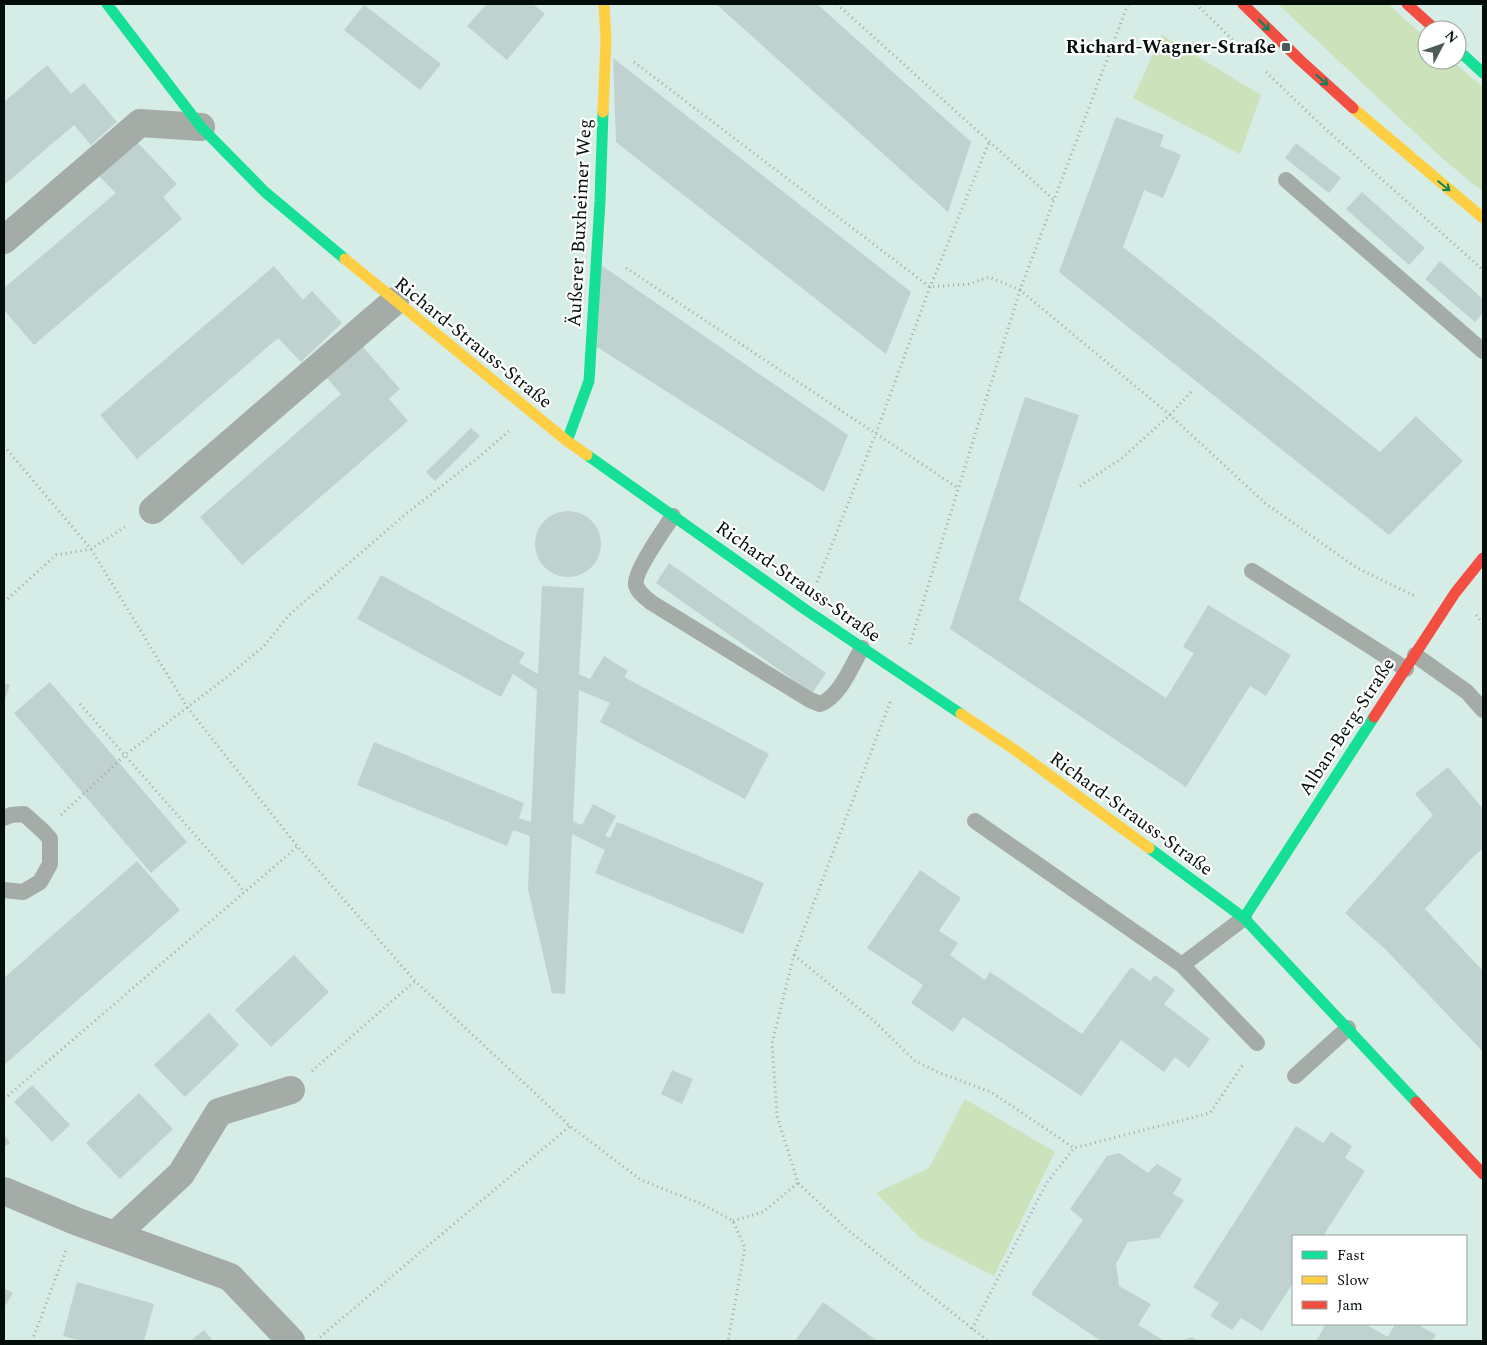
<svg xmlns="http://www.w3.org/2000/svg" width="1487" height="1345" viewBox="0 0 1487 1345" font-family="Spectral,serif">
<rect width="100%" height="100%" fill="#d6ece6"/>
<!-- green -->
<path fill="#cce2bb" d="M1278 4H1388L1427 39V60H1451L1483 87V192L1443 159Z
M1162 35 1261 95 1240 154 1133 98Z
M965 1099 1055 1152 994 1276 920 1238 876 1193 929 1168Z"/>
<!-- building -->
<path fill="#c0d2cf" d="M487 4H533L545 14 507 60 467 26Z
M716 4H817L971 142 948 212Z
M364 5 441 64 420 90 344 30Z
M613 58 911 292 886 354 616 142Z
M47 65 71 94 84 83 117 122 91 145 74 125 4 185V102Z
M1116 117 1164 135 1160 146 1181 155 1163 198 1144 190 1123 247 1380 452 1416 416 1463 461 1389 535 1059 272Z
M136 141 177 184 163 197 182 219 34 345 4 310V288L116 193 99 176Z
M1296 143 1341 178 1329 193 1285 158Z
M1362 192 1425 248 1409 265 1346 209Z
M1440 261 1483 299V313L1475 322 1425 279Z
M601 265 848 435 824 492 597 347Z
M274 266 303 300 312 291 342 323 301 362 278 338 137 459 100 415Z
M362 346 400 389 389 399 408 421 242 565 200 517 341 394 326 377Z
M1025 397 1079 415 1019 600 1166 698 1194 653 1183 647 1208 605 1291 655 1266 696 1250 686 1186 787 950 629Z
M471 428 480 436 435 481 426 472Z
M535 544a33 33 0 1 1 66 0a33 33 0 1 1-66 0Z
M669 563 826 673 812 693 656 583Z
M381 575 525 653 519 663 538 674 542 586 584 588 579 674 590 679 604 656 628 671 624 677 769 754 745 799 600 722 610 703 579 690 573 821 582 825 593 804 616 816 605 836 610 838 617 822 764 883 743 934 595 873 605 850 572 834 565 994 552 993 528 889 530 836 513 830 507 846 357 785 374 742 524 803 519 818 531 822 537 690 513 674 501 697 357 619Z
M50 682 187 842 151 873 14 713Z
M4 683 10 685 4 702Z
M1448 767 1483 809V848L1470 860 1425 909 1483 971V1052L1386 950 1345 913 1433 815 1415 794Z
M137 861 180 910 4 1065V978Z
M920 870 961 898 939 931 958 943 950 955 985 980 990 972 1082 1034 1131 967 1150 981 1155 975 1175 990 1164 1004 1210 1039 1189 1068 1175 1057 1164 1072 1121 1040 1081 1096 963 1017 953 1032 911 1003 923 985 867 948Z
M294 955 329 992 271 1047 235 1010Z
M209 1013 239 1045 185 1097 154 1065Z
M672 1070 693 1079 682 1104 661 1094Z
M32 1085 70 1125 52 1142 14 1102Z
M139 1093 173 1129 120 1179 86 1143Z
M1296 1126 1323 1143 1331 1132 1352 1146 1345 1158 1365 1171 1323 1236H1293V1283L1262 1331 1241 1318 1232 1330 1210 1316 1219 1303 1193 1287Z
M4 1134 10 1143 4 1147Z
M1119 1153 1148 1173 1157 1164 1182 1179 1173 1194 1184 1200 1159 1238 1128 1242 1116 1264 1119 1286 1151 1304 1138 1325 1165 1341H1101L1031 1294 1083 1220 1070 1209 1107 1156Z
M77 1282 154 1304 144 1341H82L63 1336Z
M4 1288 13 1293 4 1308Z
M823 1302 877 1341H795Z
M1326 1324H1365L1388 1337 1395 1324H1417L1436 1335 1432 1341H1316Z
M204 1330 213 1341H190Z
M1192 1337 1199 1341H1180Z"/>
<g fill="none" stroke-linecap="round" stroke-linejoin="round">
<!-- path -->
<path stroke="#a1aaa6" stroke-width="3" stroke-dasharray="1 4" stroke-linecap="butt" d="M837 4 1054 200
M1196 4 1233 40
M634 62 930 287 969 284 989 277 1020 290 1170 415 1265 503 1357 568 1417 597
M1266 72 1319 123 1483 270
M626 268 958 488
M4 446 91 549 187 707 298 847 415 981 570 1126 641 1180 702 1204 733 1221 745 1248 728 1341
M1080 486 1122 458 1170 415 1191 392
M817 582 876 433 930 287 990 140
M4 602 56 555 91 549 128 525
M1476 615 1483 623
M910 644 1020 290 1128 4
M890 702 794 955 772 1043 777 1116 798 1183 849 1231 988 1341
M80 704 245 892
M61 815 125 755 227 677 264 646 289 615 407 513 479 457 509 431
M794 955 873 1020 915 1061 940 1073 991 1092 1074 1148
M312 1071 415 981
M4 1099 297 847
M733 1221 763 1212 798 1183
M972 1329 1046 1184 1074 1148 1210 1113 1244 1063
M320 1337 570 1126
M32 1341 67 1248"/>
<!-- lane -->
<path stroke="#a5aba7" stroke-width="16" d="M1286 180 1483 351
M673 516C665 528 633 573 636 585 638 593 646 598 652 603L810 700 820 704C840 697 852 665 862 648
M1252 571 1406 669
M1415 655 1467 692 1483 710
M4 818 11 815 24 814 44 832 50 839V864L40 882 23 892 4 890
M975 821 1182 965 1257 1043
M1182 965 1244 918
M1295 1076 1348 1028"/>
<!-- street -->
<path stroke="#a5aba7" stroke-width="28" d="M4 240 140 123 201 127
M153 510 395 301
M4 1191 78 1222 230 1277 291 1341
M115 1235 181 1174 219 1112 291 1090"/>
<!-- fast -->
<path stroke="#16e098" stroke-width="11" d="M107 4 201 127 265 192 345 259
M1457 49 1483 73
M567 441 589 381 600 201 603 112
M587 455 806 610 961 714
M1149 848 1244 918 1416 1102
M1244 918 1374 717"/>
<!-- slow -->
<path stroke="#ffcf43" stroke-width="11" d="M1353 108 1483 218
M603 112 606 40 604 4
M345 259 567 441 587 455
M961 714 1015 750 1149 848"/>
<!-- jam -->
<path stroke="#f24e42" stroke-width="11" d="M1243 4 1300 60 1353 108
M1407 4 1436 30
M1374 717 1455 593 1483 558
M1416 1102 1483 1174"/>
</g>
<!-- one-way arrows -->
<defs><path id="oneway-shaft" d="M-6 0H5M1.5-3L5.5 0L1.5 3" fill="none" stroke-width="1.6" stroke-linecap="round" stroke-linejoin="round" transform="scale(1.25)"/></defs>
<g stroke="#0d8259">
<use href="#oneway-shaft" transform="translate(1264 25) rotate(45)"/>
<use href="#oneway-shaft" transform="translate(1322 80) rotate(42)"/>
<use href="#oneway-shaft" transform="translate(1444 186) rotate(39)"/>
</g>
<!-- markers -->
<rect fill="#4d5c58" stroke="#fff" stroke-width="2" x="1281" y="42" width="10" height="10" rx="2.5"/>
<g text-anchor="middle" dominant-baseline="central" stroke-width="4.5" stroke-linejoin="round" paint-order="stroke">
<!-- poi labels -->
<g font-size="19" font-weight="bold" fill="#030e0b" stroke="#fff" text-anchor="end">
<text x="1276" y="47">Richard-Wagner-Straße</text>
</g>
<!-- street labels -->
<g font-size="19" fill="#030e0b" stroke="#fff">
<text transform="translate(580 223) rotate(-87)">Äußerer Buxheimer Weg</text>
<text transform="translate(473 343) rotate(39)">Richard-Strauss-Straße</text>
<text transform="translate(798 582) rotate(35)">Richard-Strauss-Straße</text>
<text transform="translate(1347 727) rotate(-57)">Alban-Berg-Straße</text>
<text transform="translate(1131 814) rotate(36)">Richard-Strauss-Straße</text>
</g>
</g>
<!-- border -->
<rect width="1487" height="1345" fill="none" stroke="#030e0b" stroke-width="10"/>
<!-- legend -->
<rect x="1292" y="1235" width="175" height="90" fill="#ffffff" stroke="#9a9f9d"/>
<rect x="1302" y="1251" width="25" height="8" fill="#16e098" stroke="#9a9f9d"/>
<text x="1337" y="1260" font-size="15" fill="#030e0b">Fast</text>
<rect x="1302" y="1276" width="25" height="8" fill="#ffcf43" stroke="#9a9f9d"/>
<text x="1337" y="1285" font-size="15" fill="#030e0b">Slow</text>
<rect x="1302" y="1301" width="25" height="8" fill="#f24e42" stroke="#9a9f9d"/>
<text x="1337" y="1310" font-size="15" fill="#030e0b">Jam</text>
<!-- north arrow -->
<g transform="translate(1442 45) rotate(49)"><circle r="24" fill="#ffffff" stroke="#9a9f9d"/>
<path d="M0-4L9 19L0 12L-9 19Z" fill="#4d5c58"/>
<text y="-8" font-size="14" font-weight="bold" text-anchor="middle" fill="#030e0b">N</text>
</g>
</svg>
